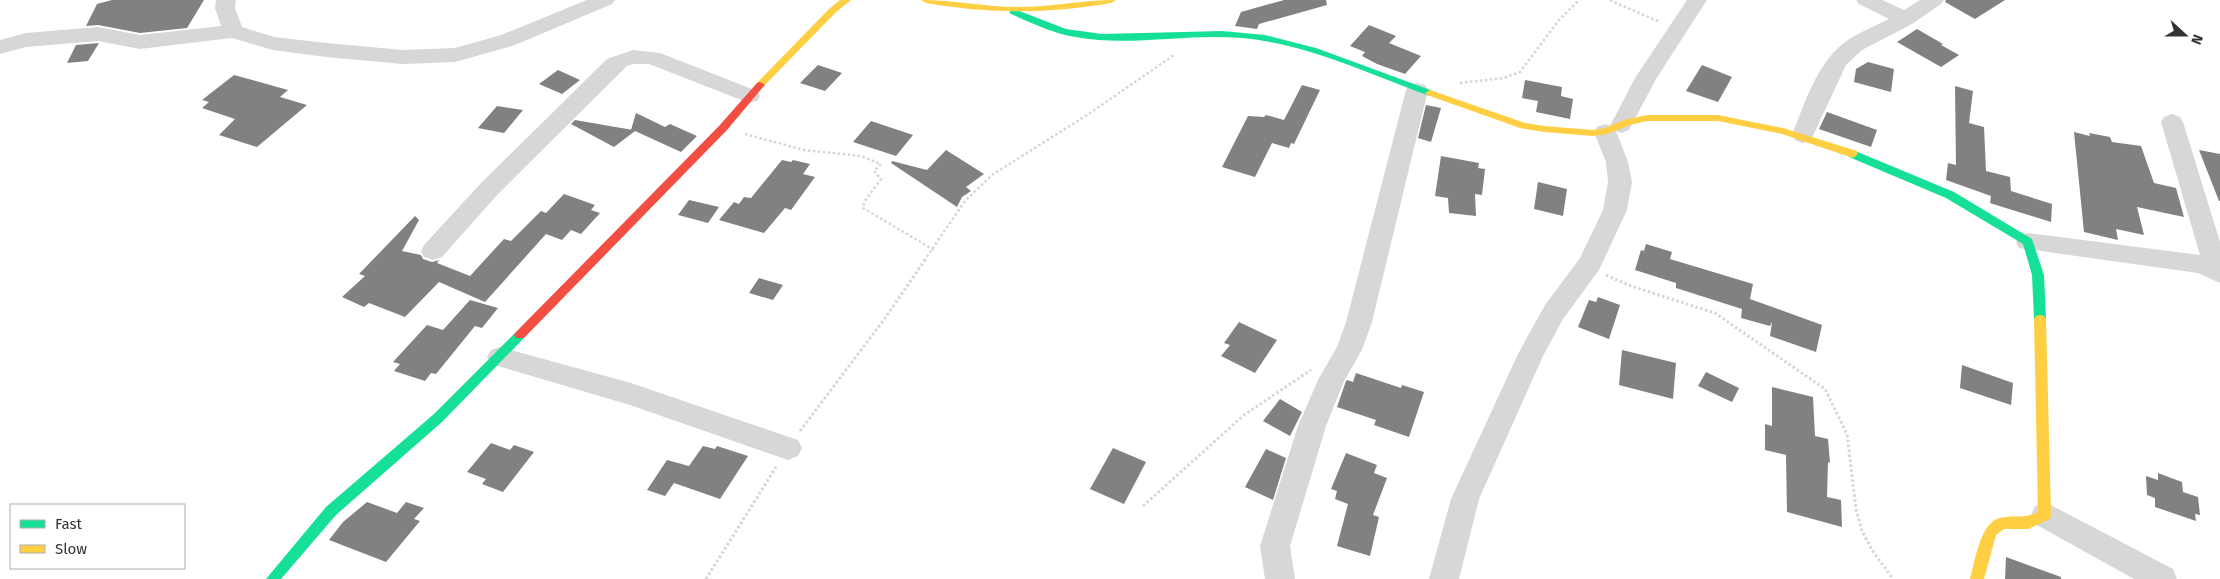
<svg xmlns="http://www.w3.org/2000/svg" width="2220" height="579" viewBox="0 0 2220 579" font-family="'Fira Sans',sans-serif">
<rect width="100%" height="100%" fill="#fff"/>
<!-- building -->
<path fill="#818181" d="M112 0H204L187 28 140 33 98 25 86 26 97 4Z
M1284 0H1326L1327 5 1259 24 1257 29 1235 26 1241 12Z
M1946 0H2005L1975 19 1945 2Z
M1369 25 1396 36 1389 43 1421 56 1405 74 1377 64 1362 56 1365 52 1350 46Z
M1917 29 1943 44 1941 45 1959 55 1941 67 1897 42Z
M99 43 88 61 67 63 76 45Z
M1868 62 1894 69 1891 92 1854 82 1856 69Z
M818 65 842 73 825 91 800 83Z
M1702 65 1732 77 1718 102 1686 91Z
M558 70 580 80 562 94 539 84Z
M234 75 288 90 280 97 307 105 257 147 219 135 235 119 202 108 209 102 202 100Z
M1525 80 1562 87 1561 96 1573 99 1570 119 1536 112 1538 101 1522 98Z
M1302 85 1320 90 1294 144 1291 143 1289 148 1272 143 1255 177 1222 167 1248 116 1264 117 1266 115 1284 120Z
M1955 86 1973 91 1969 123 1984 127 1986 171 2010 177 2011 191 2052 204 2051 222 1993 204 1990 203 1991 196 1946 180 1948 163 1956 165Z
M1426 105 1441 108 1431 142 1418 138Z
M497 106 523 110 504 133 478 128Z
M1827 112 1877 130 1871 147 1819 129Z
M636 113 665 127 670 124 697 136 681 152 635 131 614 147 571 124 575 120 633 130H631Z
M871 121 913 135 896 156 853 142Z
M2074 132 2090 136 2089 133 2110 137 2112 142 2141 146 2154 183 2176 188 2184 217 2137 207 2144 235 2116 229 2118 240 2084 232Z
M946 150 984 174 966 187 971 191 962 197 957 207 891 163 892 161 927 170Z
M2199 150 2220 154V201H2219Z
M1441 156 1479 163 1478 168 1485 169 1482 195 1475 194 1476 216 1449 213 1448 198 1435 196Z
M782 160 791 162 793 160 810 164 803 174 815 177 791 210 785 208 764 233 719 220 734 202 739 204 744 197 751 198Z
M1538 182 1567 189 1563 216 1534 209Z
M564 194 595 205 591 210 600 213 581 234 571 230 562 240 546 234 485 302 439 282 405 317 369 303 364 307 342 297 365 276 359 274 415 216 419 220 402 251 421 255 423 259 432 262 439 260 437 263 470 276 504 239 511 241 541 211 546 213Z
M689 200 719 207 708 223 678 215Z
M1646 244 1672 252 1670 259 1753 284 1750 299 1822 325 1816 352 1770 336 1772 322 1770 326 1741 318 1742 309 1676 288V283L1635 270 1641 250 1644 251Z
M759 278 783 285 773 300 749 293Z
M1598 297 1620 305 1609 339 1578 327 1589 300 1596 302Z
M470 300 498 308 482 328 475 326 436 374 431 373 425 381 394 371 400 364 393 362 427 325 443 330Z
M1239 322 1277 340 1255 373 1221 356 1230 345 1224 343Z
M1622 350 1676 363 1673 399 1619 385Z
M1962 365 2013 383 2011 405 1960 388Z
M1706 372 1739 388 1732 402 1698 386Z
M1356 373 1401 388 1402 385 1424 392 1409 437 1374 425 1376 420 1337 407 1346 381 1347 380 1353 382Z
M1772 387 1813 397 1815 436 1828 439 1830 463 1828 462 1827 497 1841 500 1842 527 1787 512 1786 455 1765 450V424L1772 426Z
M1280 399 1302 412 1290 436 1263 421Z
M491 443 510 450 514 445 534 452 503 492 482 484 486 479 467 472Z
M703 446 715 449 717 446 748 456 720 499 674 483 665 496 647 490 667 460 689 466Z
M1113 448 1146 462 1124 504 1090 489Z
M1266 449 1286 458 1273 500 1245 487Z
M1346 453 1377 465 1374 473 1387 478 1373 515 1379 517 1370 556 1337 546 1348 504 1335 499 1337 491 1331 489Z
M2158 473 2182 482 2183 492 2198 497 2200 515 2195 514 2196 521 2155 507V498L2147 495 2146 476 2158 480Z
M367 502 397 513 406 502 424 508 414 519 420 521 386 562 329 540 343 522Z
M2006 557 2061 577V579H2005Z"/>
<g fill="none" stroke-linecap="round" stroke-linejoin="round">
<!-- path-far1 -->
<path stroke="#d6d6d6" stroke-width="2.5" stroke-dasharray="2.5 2.5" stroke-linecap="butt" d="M1610 0 1660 22
M1460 83 1504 78 1520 72 1559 20 1579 0
M745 134 804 150 861 156 881 164 874 171 881 179 864 202 863 208 934 250
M924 261 965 201 992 175 1090 113 1174 55"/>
<!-- path -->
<path stroke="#d6d6d6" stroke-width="3" stroke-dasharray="2.5 2.5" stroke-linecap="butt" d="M1606 275 1631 286 1715 313 1825 389 1847 434 1856 509 1862 531 1872 550 1893 579
M800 431 883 321 925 260
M1143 506 1244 415 1311 370
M706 579 776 467"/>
<!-- street -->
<path fill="#d7d7d7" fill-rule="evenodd" d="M216 0H236L235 8 242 27 274 37 326 43 403 50 455 48 501 35 587 0H615L612 4 515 45 455 62 403 64 326 57 273 50 232 38 140 49 98 41 26 47 0 54V40L26 33 98 27 140 35 221 26 215 8Z
M1687 0H1707L1656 79 1629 130 1621 133 1616 131 1628 162 1632 182 1627 210 1599 270 1563 319 1543 356 1479 499 1459 579H1429L1451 499 1518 354 1545 305 1580 258 1603 210 1608 182 1606 162 1594 132 1597 127 1605 124 1610 126 1635 78Z
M1856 0H1882L1904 10 1920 0H1944L1941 4 1912 24 1862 50 1846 65 1811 140 1803 143 1795 140 1792 135C1805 103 1817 61 1848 40 1860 32 1875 26 1889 19L1859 4Z
M633 50 660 53 757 91 760 96 757 101 749 103 649 64H633L627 66 498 194 442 257 433 260 424 257 421 251 424 245 482 182 607 59Z
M1417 83 1425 85 1428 90 1372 322 1362 350 1344 381 1326 426 1290 546 1295 579H1265L1260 546 1298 426 1319 378 1337 347 1346 322 1406 90 1409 85Z
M2172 114 2180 117 2183 122 2220 242V283L2198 273 2019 248 2016 242 2019 236 2028 233 2200 255 2161 122 2164 117Z
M500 347 631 383 798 440 802 448 798 456 788 460 630 405 491 364 487 357 491 350Z
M2045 502 2173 569 2177 579H2134L2035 524 2031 515 2035 506Z"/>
<!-- fast -->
<path fill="#16e098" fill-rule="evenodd" d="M1014 9 1066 29 1102 34 1222 31 1265 35 1316 48 1433 91 1435 93 1430 96 1427 95C1367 73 1306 44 1242 38 1186 33 1131 47 1075 37 1052 33 1032 23 1011 14L1009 12Z
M1853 150 1954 192 2032 239 2044 275 2046 319 2044 322H2036L2034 319 2032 275 2023 244 1946 198 1849 157 1848 154Z
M520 330 524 332 526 335 524 338 442 422 336 515 281 579H266L326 507 434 414 516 332Z"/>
<!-- slow -->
<path fill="#ffcf43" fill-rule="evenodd" d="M840 0H851L835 13 763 87H757L755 85 757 83 829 9Z
M921 0C954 0 986 7 1018 7 1051 7 1083 0 1116 0L1111 3C1048 14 989 14 926 3Z
M1430 90 1525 123 1544 126 1593 130 1605 128 1624 120 1647 115H1718L1783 128 1857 151 1858 154 1853 158 1782 134 1718 121H1647L1630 125 1607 134 1593 136 1544 132 1520 128 1427 95 1425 93Z
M2040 315 2044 316 2046 319 2051 515 2050 519 2028 529H2004L1996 535 1984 579H1970C1975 562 1980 522 2000 518 2015 514 2021 520 2038 512L2034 319 2036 316Z"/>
<!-- jam -->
<path fill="#f24e42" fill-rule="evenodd" d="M760 82 765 85 763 87 727 130 524 338H516L514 335 516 332 719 126 757 83Z"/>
</g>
<!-- legend -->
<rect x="10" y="504" width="175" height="65" fill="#ffffff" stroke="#adadad"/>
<rect x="20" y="520" width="25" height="8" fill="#16e098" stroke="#adadad"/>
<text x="55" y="529" font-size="15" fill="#333333">Fast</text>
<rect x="20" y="545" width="25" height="8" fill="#ffcf43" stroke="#adadad"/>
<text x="55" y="554" font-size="15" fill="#333333">Slow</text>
<!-- north arrow -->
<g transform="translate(2185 35) rotate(111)" stroke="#ffffff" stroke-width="4" paint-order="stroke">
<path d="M0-4L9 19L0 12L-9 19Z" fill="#333333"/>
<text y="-8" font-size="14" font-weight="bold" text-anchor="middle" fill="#333333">N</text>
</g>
</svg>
